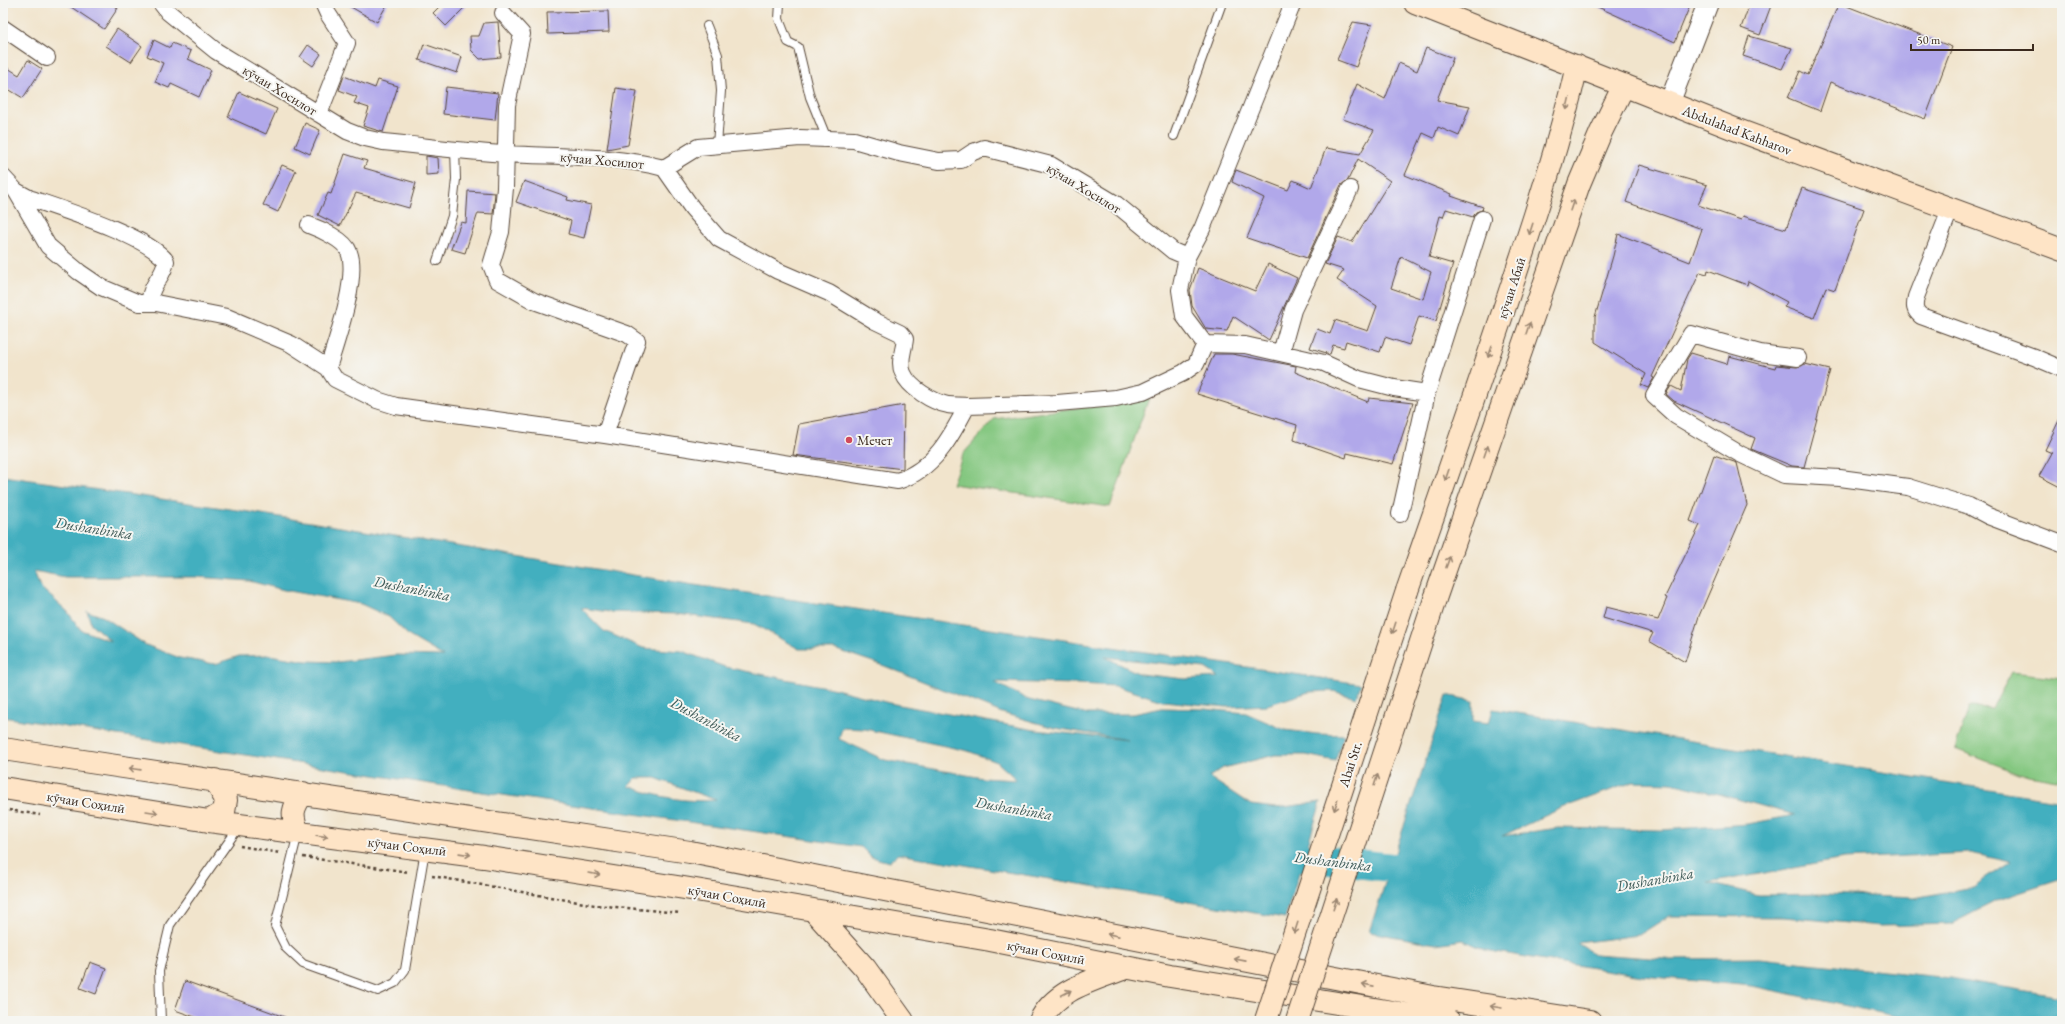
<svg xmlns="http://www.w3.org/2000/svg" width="2065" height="1024" viewBox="0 0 2065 1024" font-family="'EB Garamond',serif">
<rect width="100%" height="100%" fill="#f6f6f2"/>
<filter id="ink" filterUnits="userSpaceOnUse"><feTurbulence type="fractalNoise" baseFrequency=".025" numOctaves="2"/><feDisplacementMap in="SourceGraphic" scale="8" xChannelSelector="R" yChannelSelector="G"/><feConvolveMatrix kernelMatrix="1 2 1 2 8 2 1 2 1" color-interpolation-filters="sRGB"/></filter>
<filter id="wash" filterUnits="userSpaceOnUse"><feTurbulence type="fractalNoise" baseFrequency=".012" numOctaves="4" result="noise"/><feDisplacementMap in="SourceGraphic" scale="16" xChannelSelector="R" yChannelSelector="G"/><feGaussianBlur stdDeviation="0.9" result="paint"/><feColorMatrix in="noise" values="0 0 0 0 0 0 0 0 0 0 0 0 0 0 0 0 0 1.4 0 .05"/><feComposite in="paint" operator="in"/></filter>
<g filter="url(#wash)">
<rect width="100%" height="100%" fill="#f1e4cc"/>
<!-- green -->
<path fill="#84c780" stroke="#60784f" d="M1149 398 1110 507 952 484 963 454 994 419Z
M2012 672 2062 678V781L2018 773 1955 749 1969 707 1992 708Z"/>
<!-- water -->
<path fill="#42afbf" stroke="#3e6c6e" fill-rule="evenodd" d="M3 476 237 510 694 585 1361 684 1356 698 1333 691 1309 692 1267 705 1227 707 1163 701 1116 686 1078 684 994 682 1029 700 1086 714H1133L1162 708 1205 709 1246 713 1285 730 1317 734 1344 735 1335 761 1306 755H1275L1223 768 1209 777 1251 805 1276 808 1321 802 1285 918 898 854 889 862 871 857 861 847 482 792 3 717ZM34 571 65 577H197L249 581 284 590 361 604 389 617 409 636 443 656 396 655 338 662 306 661 269 655 239 656 215 664 180 658 146 645 104 617 87 611 91 624 111 641 81 630 67 611 40 587ZM581 608 610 612 677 614 754 624 799 649H834L882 665 1002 713 1055 728 1128 740 1035 730 889 703 836 689 725 667 682 651 643 648 604 631ZM1105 657 1205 668 1219 677 1185 679 1140 674ZM842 728 865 729 968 751 997 762 1017 780 983 778 885 760 839 739ZM636 778H655L716 800C686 803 657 797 629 786Z
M1447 695 1473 701V721L1489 723 1493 709 2062 801V879L2000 899 1951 924 1880 926 1784 917 1669 916 1639 935 1577 943 1594 954 1665 959 1759 958 1950 978 2062 997V1021H1933L1895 1016 1752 986 1642 976 1484 950 1463 940 1436 944 1369 932ZM1633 782 1671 783 1722 795 1795 815 1748 824 1661 830 1558 828 1502 836 1562 808ZM1971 853 2010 862 1973 887 1914 898 1826 894 1759 895 1708 883 1844 859Z"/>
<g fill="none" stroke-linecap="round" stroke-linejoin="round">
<!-- river -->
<path stroke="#42afbf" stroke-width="29" d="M1265 853 1430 872"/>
</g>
<g id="blocks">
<!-- building -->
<path fill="#b1a8ea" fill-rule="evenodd" d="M65 3H109L118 8 104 29Z
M344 3H388L377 22Z
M443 3H469L446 26 433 13Z
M1589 3H1691L1675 42Z
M1750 3H1772L1760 35 1741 28Z
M1839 3 1952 47 1925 119 1830 82 1820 111 1788 98 1800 71 1808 75Z
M608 11 609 32 548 34 547 12Z
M498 22 501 57 480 59 471 50 470 36H479L484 23Z
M1353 22 1372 25 1356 67 1337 60Z
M117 29 142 46 131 62 106 46Z
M1749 36 1792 48 1782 69 1743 56Z
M154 40 170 48 172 43 191 51 188 59 211 70 199 97 171 84 169 88 155 82 163 63 147 56Z
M424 44 462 57 457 73 419 60Z
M308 45 321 54 313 66 300 57Z
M1426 48 1453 58 1437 100 1470 106 1459 136 1438 127 1434 138 1423 133 1405 175 1452 194 1451 196 1483 207 1482 210 1476 212 1473 217 1446 209 1443 217 1440 216 1429 257 1453 264 1436 321 1419 316 1409 345 1385 337 1380 352 1346 341 1344 348 1333 345 1330 354 1310 348 1317 329 1330 334 1335 320 1368 331 1377 306 1337 280 1344 270 1325 264 1338 237 1352 242 1390 181 1358 159 1348 180 1341 185 1307 258 1247 238 1264 198 1232 182 1234 175 1236 170 1288 190 1293 180 1311 188 1326 148 1360 154 1374 130 1343 119 1357 84 1385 99 1399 63 1417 71ZM1401 257 1431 272 1423 299 1391 288Z
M28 60 42 69 23 98 3 86V65L19 75Z
M344 76 375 88 378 80 398 86 383 132 363 126 369 108 354 103 357 97 339 90Z
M446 87 498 93 495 120 443 114Z
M616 88 637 91 628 145 607 149Z
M239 92 277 109 266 134 228 117Z
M305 123 320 130 310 154 295 147Z
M345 154 367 161 364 168 416 183 409 208 356 193 340 226 318 215 328 193 331 194Z
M426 156 438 158 439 174 426 175Z
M282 165 296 171 278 212 263 205Z
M1639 165 1707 185 1698 205 1741 220 1743 216 1786 229 1802 188 1864 209 1835 290 1826 287 1814 318 1784 307 1787 302 1748 281 1747 285 1708 270 1707 274 1700 272 1652 377 1654 378 1648 388 1641 385 1646 374 1595 342V317L1613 256 1618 234 1690 262 1702 229 1626 202Z
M524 181 568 197 567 200 591 205 584 238 568 234 571 221 516 202Z
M468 191 495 193 493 214 478 213 465 253 451 249 461 222 466 223Z
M1268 264 1297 278 1269 340 1233 316 1227 331 1206 329 1192 306 1190 290 1198 268 1255 291Z
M1691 353 1727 364 1729 356 1775 368 1776 365 1797 367 1805 364 1830 370 1804 467 1792 466 1751 449 1755 438 1674 401 1666 394 1671 386 1681 391 1687 359Z
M1214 354H1232L1296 366 1295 372 1368 402 1369 398 1413 403 1393 464 1347 453 1346 458 1294 440 1297 425 1197 394Z
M904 405 903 469 793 455 799 424Z
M2062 414V488L2039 476 2052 453 2045 450Z
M1714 455 1737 463 1747 505 1699 616 1685 662 1649 641 1653 633 1603 618 1606 607 1658 620 1667 598 1665 597 1700 525 1690 521Z
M90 962 106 968 96 994 80 988Z
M185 981 290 1019V1021H206L175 1010Z"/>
</g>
</g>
<g filter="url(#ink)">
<use href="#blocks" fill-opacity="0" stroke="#564638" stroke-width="1"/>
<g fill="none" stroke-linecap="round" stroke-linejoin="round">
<defs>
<path id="service" d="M780 3 779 19 788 42 798 47 810 97 827 139
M707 26 718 55 721 91 717 145
M1174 136 1222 3
M437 261 452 216 456 179 455 149
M298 833 275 926 286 948 303 964 378 991 395 983 405 970 425 850
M3 1020 6 1021
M161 1021 159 971 170 925 239 827"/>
<path id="minor" d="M161 3 168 12 216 51 347 131 365 138 383 142C425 146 466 152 507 154 560 157 613 155 664 168L698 147 800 138 854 140 899 153 939 161 961 160 973 152 984 148 1051 165 1116 204 1173 251 1187 257
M503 13 522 34 507 105 505 188 501 232 491 265 497 280 534 301 627 334 637 341 605 435
M3 28 47 58
M319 114 347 43 328 14 323 3
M664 168 692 208 719 239 778 271 829 293 875 321 900 333 905 339C904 350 898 362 903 373 909 388 933 402 948 405 954 406 961 405 967 406
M3 177 16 191 29 198C61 209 148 236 166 261 164 277 152 282 150 298L156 303 227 317 291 344 328 368 335 379 377 400 396 406 605 435 898 481C934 469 951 437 967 406L1057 403 1116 398 1143 392 1183 373 1196 364 1205 344 1184 316 1180 290 1187 257 1202 229 1293 3
M16 191 48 246 79 272 101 287 139 303H156
M1950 210 1916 297C1914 306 1914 310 1921 316L2034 357 2062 369
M309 225C320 229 345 240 349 252 359 277 336 342 328 368
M1205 344 1245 345 1324 363 1359 379 1394 388 1427 393
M1281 353 1293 310 1350 189
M1798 358 1760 353 1691 334 1654 396 1676 416 1740 454 1784 475 1840 478 1908 487 1969 506 1988 516 2062 544
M1400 514 1427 393 1482 219"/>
<path id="tertiary" d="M1669 104 1708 3"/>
<path id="secondary" d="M1415 3 1732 128 2062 250
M1407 591C1443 488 1479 385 1513 282 1537 210 1560 140 1577 66
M1435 599 1579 184 1601 132 1624 85
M3 749 690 852 1433 997 1590 1021
M3 788 209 821 484 857 684 888 990 940 1170 976 1449 1021
M209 821 224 812 226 800 215 780
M298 832C291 814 292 809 303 793
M813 910 865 968 903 1021
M1040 1021C1055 989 1095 980 1125 968"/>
</defs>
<!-- service casing -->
<use href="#service" stroke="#564638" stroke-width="10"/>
<!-- minor casing -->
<use href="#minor" stroke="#564638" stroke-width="18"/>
<!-- tertiary casing -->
<use href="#tertiary" stroke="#564638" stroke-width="22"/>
<!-- secondary casing -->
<use href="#secondary" stroke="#564638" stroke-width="24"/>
<!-- path -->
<path stroke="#564638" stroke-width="2.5" stroke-dasharray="3 3" stroke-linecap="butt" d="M3 809 40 815
M240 846 280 853
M303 857 409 872
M432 876 595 905 680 913"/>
<!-- service -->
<use href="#service" stroke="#fff" stroke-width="8"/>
<!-- minor -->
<use href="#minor" stroke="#fff" stroke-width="16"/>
<!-- tertiary -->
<use href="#tertiary" stroke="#fff" stroke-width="20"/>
<!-- secondary -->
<use href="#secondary" stroke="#fee4c6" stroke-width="22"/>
<defs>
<path id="secondary-bridge" d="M1266 1020 1407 591
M1297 1021 1435 599"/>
</defs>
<!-- secondary-bridge casing -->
<use href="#secondary-bridge" stroke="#564638" stroke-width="24" stroke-linecap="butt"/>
<!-- secondary-bridge -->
<use href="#secondary-bridge" stroke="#fee4c6" stroke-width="22"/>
</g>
<!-- one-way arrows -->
<defs><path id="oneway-shaft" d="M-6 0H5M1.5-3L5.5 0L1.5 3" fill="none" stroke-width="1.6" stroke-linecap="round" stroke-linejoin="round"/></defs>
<g stroke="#9c8772">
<use href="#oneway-shaft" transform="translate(1568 104) rotate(103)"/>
<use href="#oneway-shaft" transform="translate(1572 205) rotate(-71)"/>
<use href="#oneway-shaft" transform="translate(1531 229) rotate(108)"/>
<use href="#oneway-shaft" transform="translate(1528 328) rotate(-71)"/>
<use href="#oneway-shaft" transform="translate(1490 352) rotate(109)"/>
<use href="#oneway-shaft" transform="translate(1486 451) rotate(-71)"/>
<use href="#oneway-shaft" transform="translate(1447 475) rotate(109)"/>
<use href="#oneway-shaft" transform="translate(1448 562) rotate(-70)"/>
<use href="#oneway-shaft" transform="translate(1394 628) rotate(108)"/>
<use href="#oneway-shaft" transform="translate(135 769) rotate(-172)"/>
<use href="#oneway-shaft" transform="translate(1376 780) rotate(-72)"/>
<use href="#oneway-shaft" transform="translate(1336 805) rotate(108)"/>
<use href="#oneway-shaft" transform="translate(152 812) rotate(9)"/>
<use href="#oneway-shaft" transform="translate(322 836) rotate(7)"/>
<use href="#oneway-shaft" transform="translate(465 854) rotate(8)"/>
<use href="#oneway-shaft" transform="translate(594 874) rotate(9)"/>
<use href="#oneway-shaft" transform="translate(1335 904) rotate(-72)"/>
<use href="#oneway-shaft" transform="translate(1296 928) rotate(108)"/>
<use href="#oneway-shaft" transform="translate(1113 935) rotate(-169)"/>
<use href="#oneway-shaft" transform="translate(1240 960) rotate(-169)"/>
<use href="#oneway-shaft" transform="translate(1368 985) rotate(-169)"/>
<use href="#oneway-shaft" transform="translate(1066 993) rotate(-28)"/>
<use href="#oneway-shaft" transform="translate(1496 1007) rotate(-171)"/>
</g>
</g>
<!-- markers -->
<circle fill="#d1495b" stroke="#f6f6f2" stroke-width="1.5" cx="849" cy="440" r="4"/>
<g text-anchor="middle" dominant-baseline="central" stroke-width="4" stroke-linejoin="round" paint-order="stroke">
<!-- street labels -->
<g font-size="14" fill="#3b2a1e" stroke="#f6f6f2">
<text transform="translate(280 90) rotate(31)">кӯчаи Хосилот</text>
<text transform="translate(1737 130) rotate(21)">Abdulahad Kahharov</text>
<text transform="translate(602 160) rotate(5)">кӯчаи Хосилот</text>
<text transform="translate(1084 188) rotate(31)">кӯчаи Хосилот</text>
<text transform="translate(1511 288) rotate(-72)">кӯчаи Абаӣ</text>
<text transform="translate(1350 764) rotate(-72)">Abai Str.</text>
<text transform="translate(86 802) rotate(9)">кӯчаи Соҳилӣ</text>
<text transform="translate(407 846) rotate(7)">кӯчаи Соҳилӣ</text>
<text transform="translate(727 896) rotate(10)">кӯчаи Соҳилӣ</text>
<text transform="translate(1046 952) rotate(11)">кӯчаи Соҳилӣ</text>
</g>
<!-- poi labels -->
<g font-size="14" fill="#3b2a1e" stroke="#f6f6f2" text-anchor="start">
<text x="857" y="440">Мечет</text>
</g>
<!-- water labels -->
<g font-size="15" font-style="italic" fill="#3d5956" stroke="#f6f6f2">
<text transform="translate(94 528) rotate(9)">Dushanbinka</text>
<text transform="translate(412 588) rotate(11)">Dushanbinka</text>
<text transform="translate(706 719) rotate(28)">Dushanbinka</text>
<text transform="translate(1014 808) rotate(10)">Dushanbinka</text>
<text transform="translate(1333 861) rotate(7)">Dushanbinka</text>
<text transform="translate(1655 879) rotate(-10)">Dushanbinka</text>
</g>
</g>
<!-- margin -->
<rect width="2065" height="1024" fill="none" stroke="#f6f6f2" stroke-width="16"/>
<!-- scale -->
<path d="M1911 44v6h122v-6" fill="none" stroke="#3b2a1e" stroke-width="2"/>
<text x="1917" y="44" font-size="12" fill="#3b2a1e" stroke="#f6f6f2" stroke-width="3" paint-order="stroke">50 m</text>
</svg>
